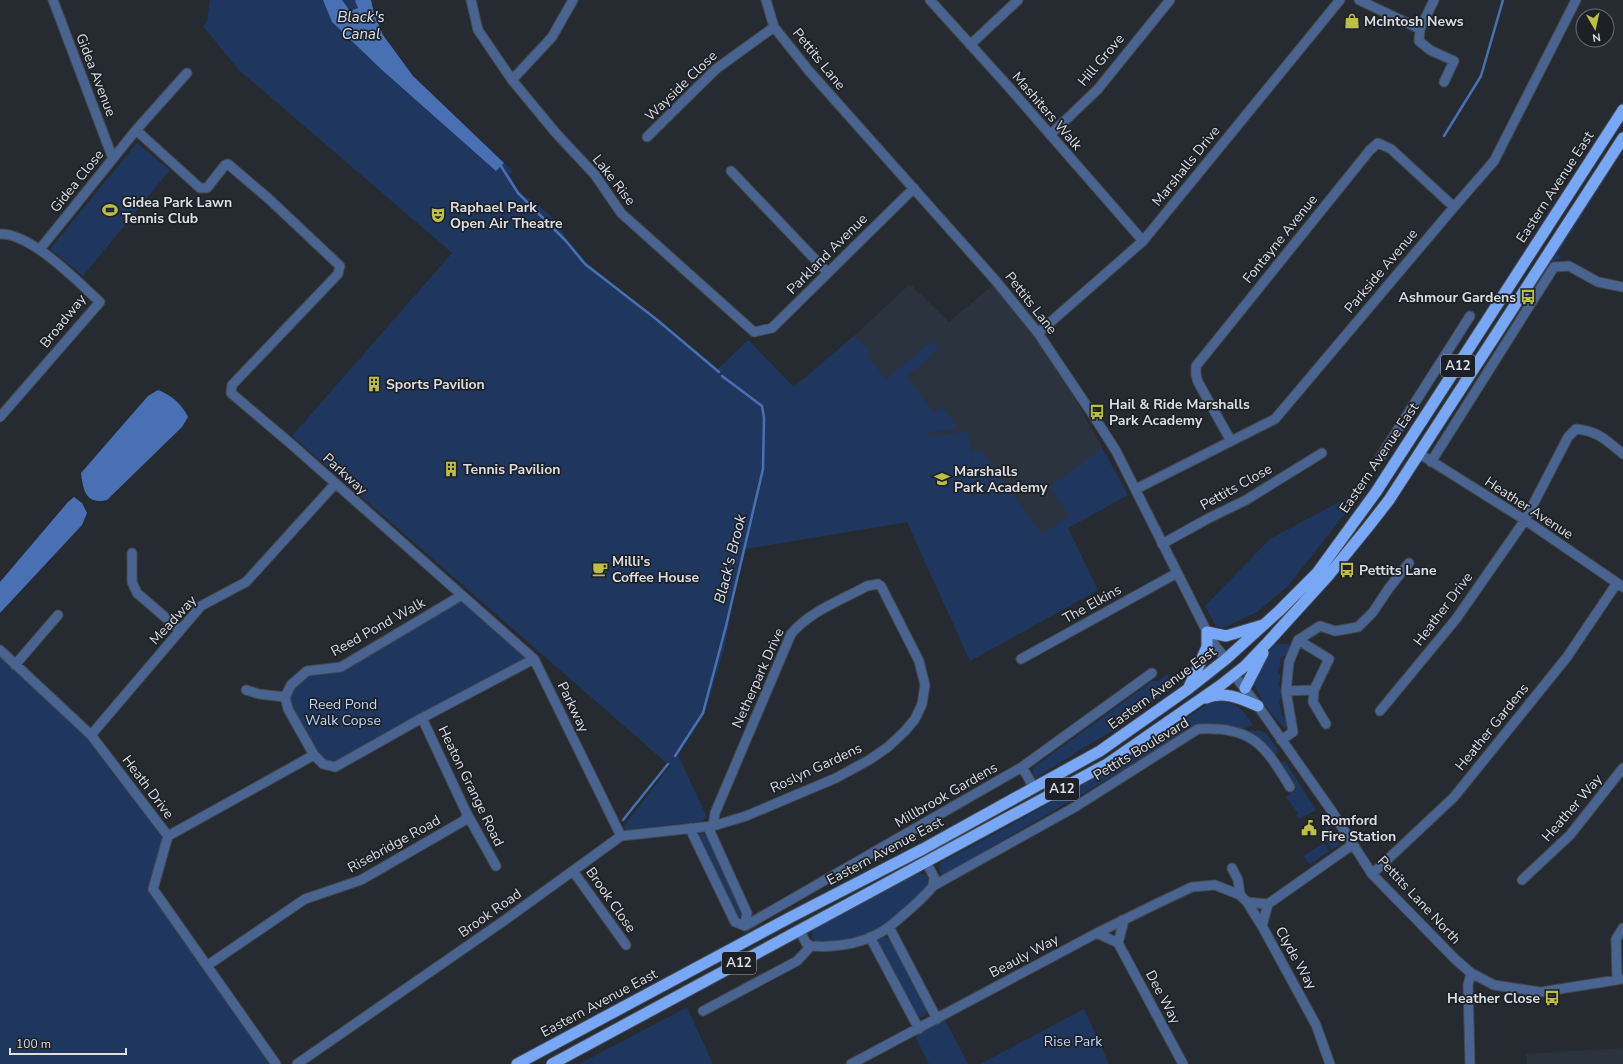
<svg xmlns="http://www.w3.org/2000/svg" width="1623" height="1064" viewBox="0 0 1623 1064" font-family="'Nunito Sans',sans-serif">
<rect width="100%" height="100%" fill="#262b31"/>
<!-- built -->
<path fill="#2b333f" d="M910 284 949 322 993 285 1056 364 1128 495 1068 528 1098 590 970 661 907 522 750 548 794 387 854 336Z
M1623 1048V1064H1527L1526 1054Z"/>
<!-- green -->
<path fill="#1f375e" d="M210 0H371L374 14 383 35 413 76 513 171 510 175 516 187 524 196 535 202 555 220 567 240 588 264 718 369 748 340 794 387 854 336 871 352 867 356 886 379 932 341 938 349 907 377 934 413 942 407 959 428 927 433V437L968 431 974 475 972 450 982 452 985 456 1042 534 1069 516 1050 487 1102 448 1128 495 1068 528 1098 590 970 661 907 522 746 549 733 599 725 646 704 714 678 755 707 817 702 821 626 830 624 826 670 766 292 436 452 253 238 69 203 26 207 21Z
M137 143 170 170 83 276 50 249Z
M1622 152 1557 254 1562 258 1554 261 1551 260 1619 153Z
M1365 488 1288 586 1257 612 1225 627 1220 628 1215 624 1205 606 1270 539Z
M462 595 534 659 349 760 323 764 288 709 291 685 307 671 341 667Z
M1278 644H1288L1291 647 1285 656 1281 657 1280 663 1282 665H1279L1278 673 1281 675 1278 686 1280 687 1281 698 1279 701 1282 716 1286 717 1287 725 1285 729 1264 704 1254 685 1256 673 1274 645Z
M0 650 91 735 168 836 153 889 276 1064H0Z
M1167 674 1174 687 1121 725 1035 778 1032 775 1033 768 1152 681H1158Z
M1220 701C1239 704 1243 710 1253 725L1243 729C1227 724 1213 723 1197 727L942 876 939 869 940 863C1032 815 1121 762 1208 704Z
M1257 730 1266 733 1278 750V752L1275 754C1264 751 1256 737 1246 731Z
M1285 761 1316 810 1299 819 1296 815 1298 813 1286 797 1297 789 1282 770 1281 765 1282 763Z
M1327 826 1340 844 1332 850 1323 837Z
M700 833 705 834 744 912V916L741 919H737L697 837Z
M1324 843 1330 851 1310 864 1303 856Z
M917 874H926L929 881 927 888C915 899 904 912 891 921 870 937 841 941 815 943L812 937 813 930Z
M882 937 890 938 928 1010 924 1017H917L878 944 879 940Z
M687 1007 713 1064H579L682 1010Z
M1084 1009 1109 1064H980Z
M943 1016 968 1064H929L913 1032Z"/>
<!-- water -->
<path fill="#4870b3" d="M323 0H342L350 11 358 8 355 1 356 0H371L374 14 383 35 413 76 504 163 496 171 382 70 332 22Z
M158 390C171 395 182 404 188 417L182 427 107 500C86 505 83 490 81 473L148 396Z
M74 497 82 503 87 513 82 525 0 613V582L68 502Z"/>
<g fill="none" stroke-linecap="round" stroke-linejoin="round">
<!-- stream -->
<path stroke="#4870b3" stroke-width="2.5" d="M1444 136 1481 76 1503 0
M501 166 518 193 566 241 585 264 656 319 719 372
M675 756 703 713 726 626 763 469 764 418 762 406 722 376
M623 820 668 764"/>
<defs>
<path id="minor" d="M53 0 113 159
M471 0 478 30 512 80 555 132 595 175 621 213 754 332 772 328 914 188
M766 0 774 27 809 71 996 281 1038 333 1095 418 1116 451 1207 632 1216 647 1226 659
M930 0 1007 85 1143 241
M1359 0 1420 29
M1434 0 1420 29 1419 41 1430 50 1454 61 1444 82
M970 45 1018 0
M512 80 552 37 573 0
M136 130 187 73
M1050 135 1098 89 1170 0
M647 137 716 69 774 27
M731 171 828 273
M0 234C31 233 77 281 100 302L0 417
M40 249 136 130 200 188H207L225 165 228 164 269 199 340 266 338 274 232 385 231 393 290 443 534 659 621 836
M1038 333 1143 241 1340 0
M1231 441 1198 382 1196 375V366L1370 150 1378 143 1391 149 1454 207
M1420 454 1525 520 1623 587
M1381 456 1470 316
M1431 462 1554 267 1569 266 1598 282 1623 287
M1136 489 1275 419 1454 207 1494 161 1576 0
M1162 544 1209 518 1246 500 1322 453
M132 553V582L137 593 180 630
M0 650 91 735 168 836 153 889 276 1064
M1021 659 1177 573
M15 665 58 615
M1234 675 1258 706 1331 810 1372 874 1455 959 1471 973 1494 985 1541 992 1623 979
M246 690 259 694 285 697
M1314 690 1313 702 1326 724
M1286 691 1314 690 1329 659 1298 640
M1380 711 1456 619 1525 520 1568 437 1576 429C1598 431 1606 440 1623 454
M422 718 467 814 496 866
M91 735 201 606 246 582 335 484
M1281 740 1293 732 1286 691 1289 662 1298 640 1320 626 1335 631 1358 627 1373 612 1389 588 1409 563
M314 755 288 709 285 697 291 685 307 671 341 667 462 595
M1022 767 1034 788
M708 827 747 913 745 926
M691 828 693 835 735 922 745 926
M168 836 314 755 323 764 335 767 422 718 534 659
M926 862 934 877 933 886
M1232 868 1238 880 1240 895
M573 871 626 945
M1372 874 1454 797 1567 657 1617 583
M1522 880 1570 835 1623 768
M1247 902 1268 904
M745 926 1022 767 1152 673
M1262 926 1268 904 1352 845
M889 927 937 1019
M800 931 806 943 811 946
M1097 933 1118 943 1123 924 1122 920
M870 937 919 1029
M1118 943 1183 1064
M208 965 305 899 361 880 465 820 467 814
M1617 979 1616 939 1623 928
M703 1011 797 961 811 946C837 948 869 943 890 926 897 921 903 915 909 910 918 902 926 895 933 886L1075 807 1198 729C1253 727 1263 743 1290 787
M297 1064 505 920 621 836 713 826 746 816 836 778 869 760 888 747 905 731 915 719 922 704 925 685 919 661 881 586 878 584 867 586C842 600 810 611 791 634L715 813 713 826
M851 1064 1097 933 1156 904 1192 887 1215 885 1240 895 1247 902 1262 926 1316 1025 1330 1064
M1470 1064 1468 985 1471 973"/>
<path id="trunk" d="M1189 687 1207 647V632L1226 636 1263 625
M1245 688 1263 653
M1206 698C1223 690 1242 699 1258 706
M517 1064 791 917 923 849 1100 751 1188 689 1226 659 1279 611 1317 573 1376 492 1623 110
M552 1064 1107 764 1221 685 1245 666 1268 642 1328 576 1368 527 1389 500 1623 138"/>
</defs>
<!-- minor casing -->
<use href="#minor" stroke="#43484d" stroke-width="11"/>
<!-- trunk casing -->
<use href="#trunk" stroke="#43484d" stroke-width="13"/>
<!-- minor -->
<use href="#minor" stroke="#496490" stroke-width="9"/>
<!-- trunk -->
<use href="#trunk" stroke="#78a7f6" stroke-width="11"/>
</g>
<!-- icons -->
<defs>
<symbol id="shop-bare" viewBox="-9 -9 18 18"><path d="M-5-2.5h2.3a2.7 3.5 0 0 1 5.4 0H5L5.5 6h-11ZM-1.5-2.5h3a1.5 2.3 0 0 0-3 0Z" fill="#bdbf43" stroke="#1d2127" stroke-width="2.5" paint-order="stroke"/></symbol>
<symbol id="stadium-bare" viewBox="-9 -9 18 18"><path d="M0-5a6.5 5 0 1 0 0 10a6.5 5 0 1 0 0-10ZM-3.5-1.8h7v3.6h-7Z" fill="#bdbf43" stroke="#1d2127" stroke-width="2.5" paint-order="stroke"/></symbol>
<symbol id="theatre-bare" viewBox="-9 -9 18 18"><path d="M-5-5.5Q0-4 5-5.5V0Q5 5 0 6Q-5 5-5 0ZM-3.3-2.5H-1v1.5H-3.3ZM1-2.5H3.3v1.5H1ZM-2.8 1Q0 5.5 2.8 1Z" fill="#bdbf43" stroke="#1d2127" stroke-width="2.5" paint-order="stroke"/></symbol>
<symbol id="bus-bare" viewBox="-9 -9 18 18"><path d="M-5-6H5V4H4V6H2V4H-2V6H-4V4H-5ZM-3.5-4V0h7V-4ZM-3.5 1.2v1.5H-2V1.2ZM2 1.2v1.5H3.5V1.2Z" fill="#bdbf43" stroke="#1d2127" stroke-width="2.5" paint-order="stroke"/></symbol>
<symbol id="building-bare" viewBox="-9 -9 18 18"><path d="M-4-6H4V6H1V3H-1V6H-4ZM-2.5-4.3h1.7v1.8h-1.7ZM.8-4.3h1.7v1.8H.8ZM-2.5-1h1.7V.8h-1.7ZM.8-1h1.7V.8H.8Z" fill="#bdbf43" stroke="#1d2127" stroke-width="2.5" paint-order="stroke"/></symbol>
<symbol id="school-bare" viewBox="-9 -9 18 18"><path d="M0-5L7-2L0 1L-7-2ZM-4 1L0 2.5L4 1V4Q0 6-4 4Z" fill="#bdbf43" stroke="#1d2127" stroke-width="2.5" paint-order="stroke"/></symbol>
<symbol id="cafe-bare" viewBox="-9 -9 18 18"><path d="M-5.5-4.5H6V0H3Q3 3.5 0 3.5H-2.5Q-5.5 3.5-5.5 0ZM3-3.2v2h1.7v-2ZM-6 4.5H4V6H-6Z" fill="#bdbf43" stroke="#1d2127" stroke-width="2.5" paint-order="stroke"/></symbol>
<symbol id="civic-bare" viewBox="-9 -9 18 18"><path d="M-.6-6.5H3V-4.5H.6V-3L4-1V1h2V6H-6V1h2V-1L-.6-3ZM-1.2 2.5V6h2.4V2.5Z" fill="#bdbf43" stroke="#1d2127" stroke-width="2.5" paint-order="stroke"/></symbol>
</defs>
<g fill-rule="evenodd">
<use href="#shop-bare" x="1341" y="10" width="22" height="22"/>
<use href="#stadium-bare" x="99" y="199" width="22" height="22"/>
<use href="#theatre-bare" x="427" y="204" width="22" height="22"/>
<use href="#bus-bare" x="1517" y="286" width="22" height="22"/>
<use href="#building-bare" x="363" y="373" width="22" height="22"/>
<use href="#bus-bare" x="1086" y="401" width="22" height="22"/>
<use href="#building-bare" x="440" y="458" width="22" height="22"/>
<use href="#school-bare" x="931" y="468" width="22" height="22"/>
<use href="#cafe-bare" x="589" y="558" width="22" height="22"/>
<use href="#bus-bare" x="1336" y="559" width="22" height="22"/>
<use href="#civic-bare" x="1298" y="817" width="22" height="22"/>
<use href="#bus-bare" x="1541" y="987" width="22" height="22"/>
</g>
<g text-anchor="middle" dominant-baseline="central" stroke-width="3.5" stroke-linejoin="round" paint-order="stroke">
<!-- shield labels -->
<g fill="#1d2127" stroke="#a2a5aa" stroke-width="1">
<rect x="1441" y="355" width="34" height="22" rx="3"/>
<rect x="1045" y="778" width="34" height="22" rx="3"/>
<rect x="722" y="952" width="34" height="22" rx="3"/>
</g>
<g font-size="13" font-weight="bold" fill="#dbdee2">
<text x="1458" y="366">A12</text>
<text x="1062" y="789">A12</text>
<text x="739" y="963">A12</text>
</g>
<!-- poi labels -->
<g font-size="14" font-weight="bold" fill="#dbdee2" stroke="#1d2127" text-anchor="start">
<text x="1364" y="21">McIntosh News</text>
<text x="122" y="202">Gidea Park Lawn<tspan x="122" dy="16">Tennis Club</tspan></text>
<text x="450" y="207">Raphael Park<tspan x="450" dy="16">Open Air Theatre</tspan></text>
<text x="1516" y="297" text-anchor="end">Ashmour Gardens</text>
<text x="386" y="384">Sports Pavilion</text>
<text x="1109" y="404">Hail &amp; Ride Marshalls<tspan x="1109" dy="16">Park Academy</tspan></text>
<text x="463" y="469">Tennis Pavilion</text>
<text x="954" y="471">Marshalls<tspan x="954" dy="16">Park Academy</tspan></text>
<text x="612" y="561">Milli's<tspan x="612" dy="16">Coffee House</tspan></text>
<text x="1359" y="570">Pettits Lane</text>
<text x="1321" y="820">Romford<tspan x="1321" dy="16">Fire Station</tspan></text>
<text x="1540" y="998" text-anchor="end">Heather Close</text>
</g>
<!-- street labels -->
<g font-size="14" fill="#dbdee2" stroke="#1d2127">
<text transform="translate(819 59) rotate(51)">Pettits Lane</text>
<text transform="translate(1101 60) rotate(-50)">Hill Grove</text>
<text transform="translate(96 75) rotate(69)">Gidea Avenue</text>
<text transform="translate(681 86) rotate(-44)">Wayside Close</text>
<text transform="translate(1047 111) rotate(49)">Mashiters Walk</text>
<text transform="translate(1186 166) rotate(-51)">Marshalls Drive</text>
<text transform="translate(614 180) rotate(52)">Lake Rise</text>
<text transform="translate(77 181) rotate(-51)">Gidea Close</text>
<text transform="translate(1555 187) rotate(-57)">Eastern Avenue East</text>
<text transform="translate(1280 239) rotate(-51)">Fontayne Avenue</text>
<text transform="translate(827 254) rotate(-45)">Parkland Avenue</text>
<text transform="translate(1381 271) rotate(-50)">Parkside Avenue</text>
<text transform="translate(1031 303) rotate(52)">Pettits Lane</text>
<text transform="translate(63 321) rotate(-51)">Broadway</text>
<text transform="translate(1379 458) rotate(-56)">Eastern Avenue East</text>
<text transform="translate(345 474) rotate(42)">Parkway</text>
<text transform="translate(1236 487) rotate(-29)">Pettits Close</text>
<text transform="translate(1529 508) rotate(33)">Heather Avenue</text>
<text transform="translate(1092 604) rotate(-29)">The Elkins</text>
<text transform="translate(1443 609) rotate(-53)">Heather Drive</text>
<text transform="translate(173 620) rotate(-47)">Meadway</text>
<text transform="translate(378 627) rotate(-29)">Reed Pond Walk</text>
<text transform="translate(758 678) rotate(-66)">Netherpark Drive</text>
<text transform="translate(1162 688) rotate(-36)">Eastern Avenue East</text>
<text transform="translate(573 707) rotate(64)">Parkway</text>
<text transform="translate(1492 727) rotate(-51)">Heather Gardens</text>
<text transform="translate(1141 749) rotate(-31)">Pettits Boulevard</text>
<text transform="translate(816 768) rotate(-25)">Roslyn Gardens</text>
<text transform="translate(471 786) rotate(64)">Heaton Grange Road</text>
<text transform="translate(148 787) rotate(53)">Heath Drive</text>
<text transform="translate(946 795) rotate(-30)">Millbrook Gardens</text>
<text transform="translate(1572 808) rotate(-49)">Heather Way</text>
<text transform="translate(394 844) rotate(-29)">Risebridge Road</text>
<text transform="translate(885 851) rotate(-28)">Eastern Avenue East</text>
<text transform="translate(611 900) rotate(55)">Brook Close</text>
<text transform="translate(1419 900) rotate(47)">Pettits Lane North</text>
<text transform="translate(490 913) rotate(-35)">Brook Road</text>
<text transform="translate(1024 956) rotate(-28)">Beauly Way</text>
<text transform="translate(1296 958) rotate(61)">Clyde Way</text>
<text transform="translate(1163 997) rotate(62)">Dee Way</text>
<text transform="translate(599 1003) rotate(-28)">Eastern Avenue East</text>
</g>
<!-- park labels -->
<g font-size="14" fill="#bfd6fb" stroke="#1d2127">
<text x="343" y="704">Reed Pond<tspan x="343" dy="16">Walk Copse</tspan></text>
<text x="1073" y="1041">Rise Park</text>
</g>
<!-- water labels -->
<g font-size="15" font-style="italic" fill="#d7e3f6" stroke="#1d2127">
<text x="361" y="17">Black's<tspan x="361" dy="17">Canal</tspan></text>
<text transform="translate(730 559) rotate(-76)">Black's Brook</text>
</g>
</g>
<!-- north arrow -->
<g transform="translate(1595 28) rotate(171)"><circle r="19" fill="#1d2127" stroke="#696d72"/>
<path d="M0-3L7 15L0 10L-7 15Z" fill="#bdbf43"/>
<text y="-6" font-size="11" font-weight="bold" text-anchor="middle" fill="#dbdee2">N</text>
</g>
<!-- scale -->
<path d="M10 1048v6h116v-6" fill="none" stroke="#dbdee2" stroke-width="2"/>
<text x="16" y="1048" font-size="12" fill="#dbdee2" stroke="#1d2127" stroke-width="3" paint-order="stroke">100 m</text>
</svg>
